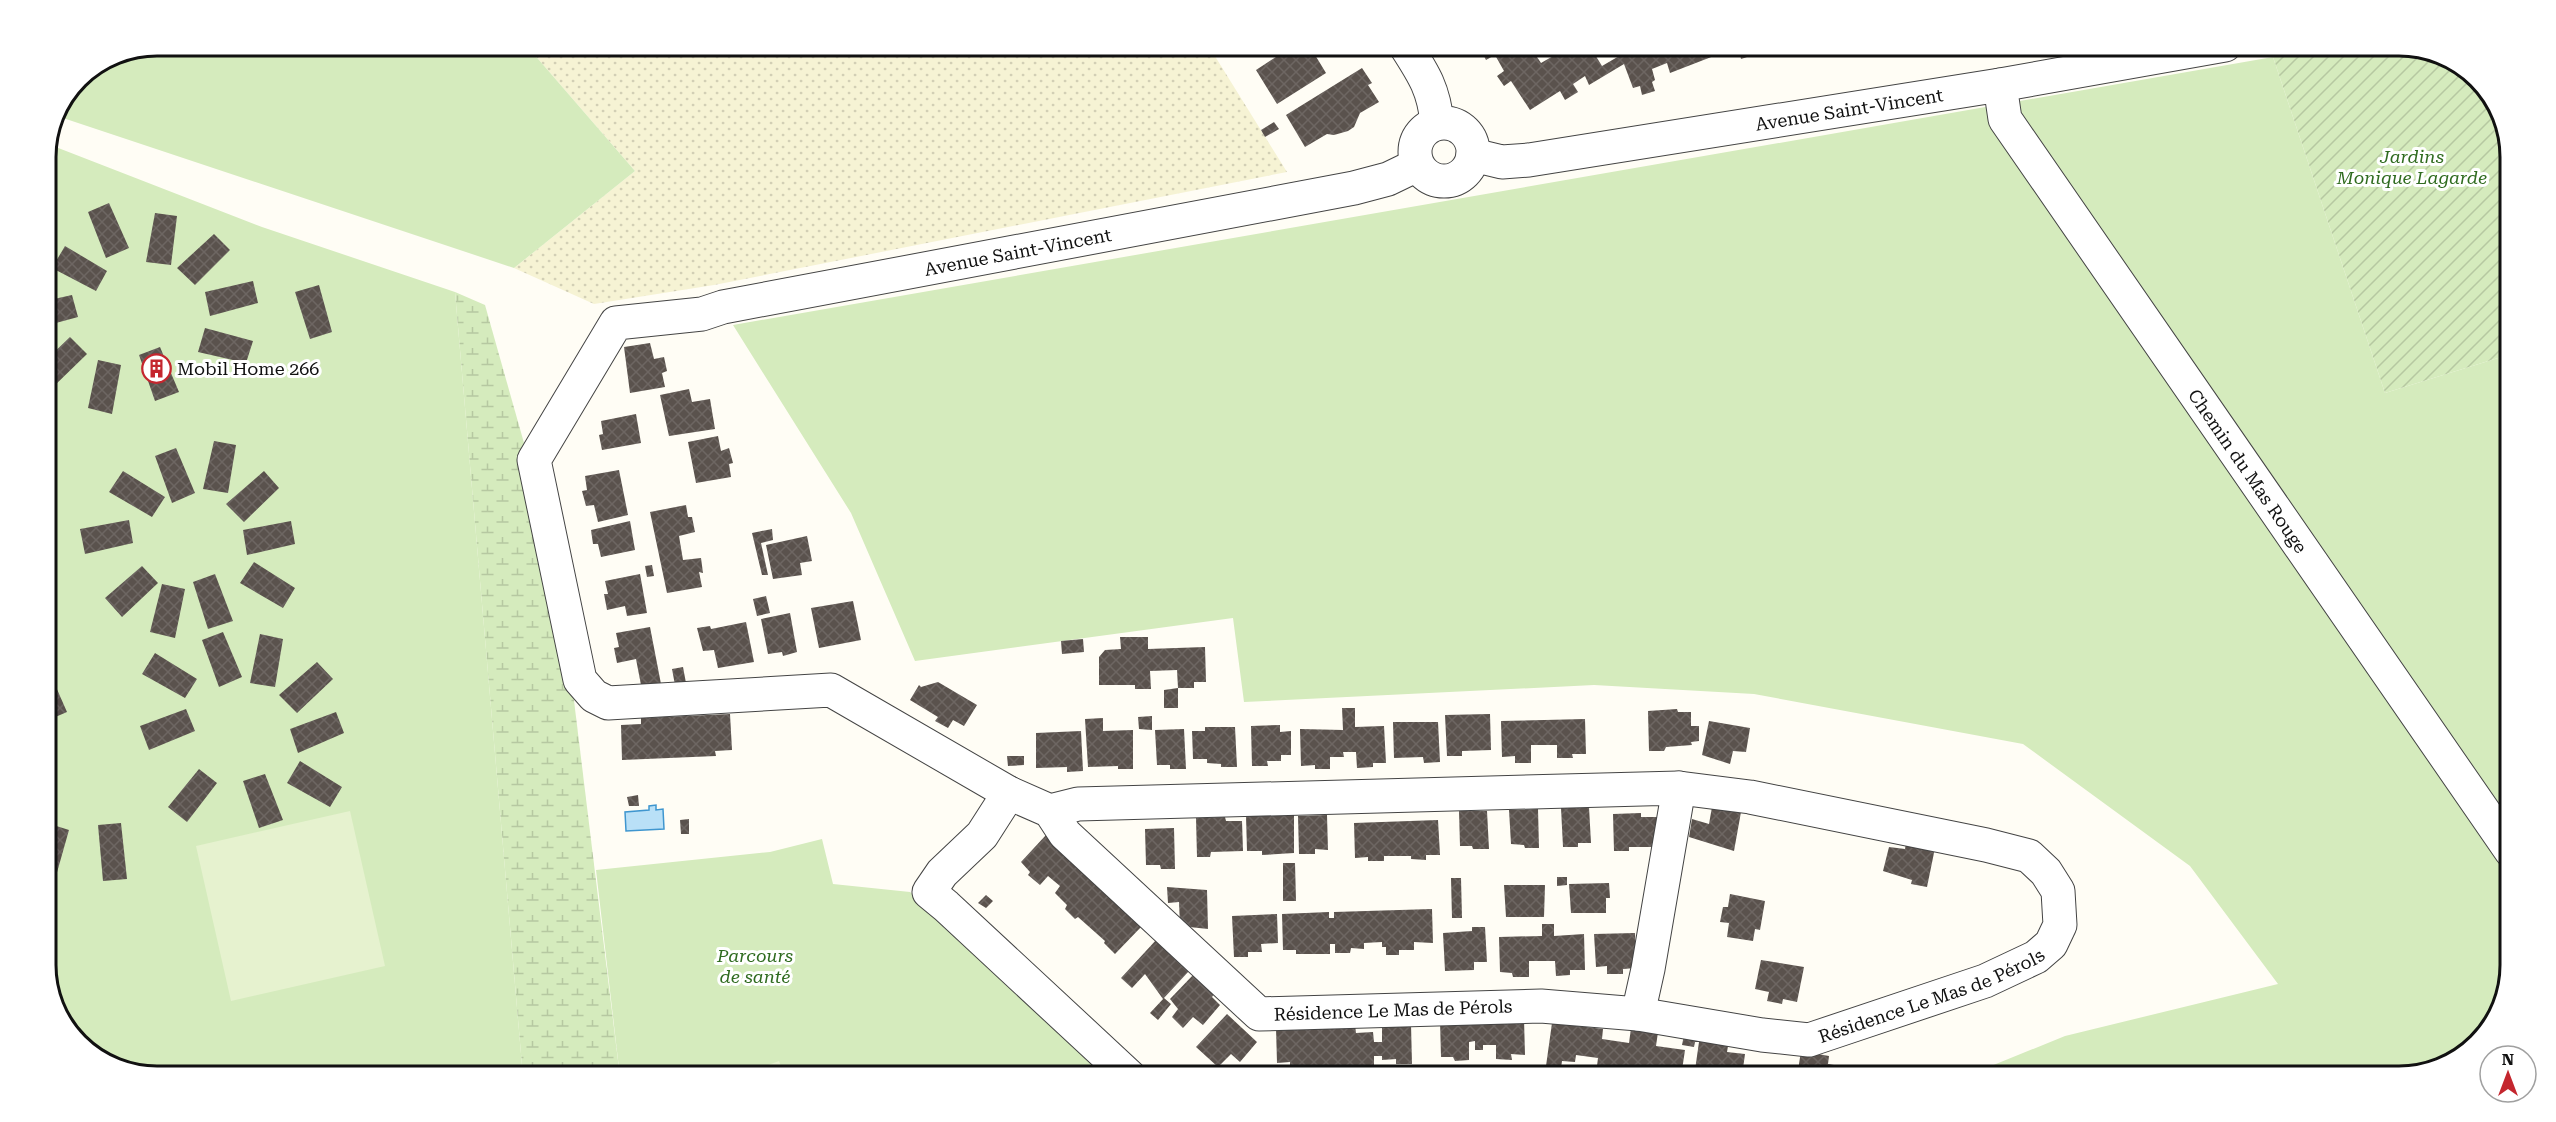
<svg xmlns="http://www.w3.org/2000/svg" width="2556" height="1122" viewBox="0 0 2556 1122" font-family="'Roboto Serif',serif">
<defs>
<pattern id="farmland-dots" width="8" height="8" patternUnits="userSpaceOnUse" patternTransform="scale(1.5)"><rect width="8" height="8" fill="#f6f3d4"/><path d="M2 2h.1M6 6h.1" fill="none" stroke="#d2cfb5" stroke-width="1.8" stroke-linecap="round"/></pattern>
<pattern id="wetland-marsh" width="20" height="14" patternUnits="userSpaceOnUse" patternTransform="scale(1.5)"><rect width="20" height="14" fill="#d5ebbd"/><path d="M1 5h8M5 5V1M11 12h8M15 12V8" fill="none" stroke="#b6c8a1"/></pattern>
<pattern id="garden-furrows" width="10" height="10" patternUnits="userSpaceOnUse" patternTransform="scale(1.5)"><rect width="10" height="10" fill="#d5ebbd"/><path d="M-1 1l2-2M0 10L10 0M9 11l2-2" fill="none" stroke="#b6c8a1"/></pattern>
<pattern id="building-cross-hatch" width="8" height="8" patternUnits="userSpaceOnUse" patternTransform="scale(1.5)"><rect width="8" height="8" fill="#5a524d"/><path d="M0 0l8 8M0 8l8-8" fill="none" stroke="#6d6662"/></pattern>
</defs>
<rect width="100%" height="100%" fill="#fffdf5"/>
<!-- farmland -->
<path fill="url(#farmland-dots)" d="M526 45H1208L1287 172 714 285 594 304 514 268 635 171Z"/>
<!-- grass -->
<path fill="#d5ebbd" d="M157 45H526L635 171 514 268 60 117 78 77 114 53Z
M2273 57 2385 393 2511 354V965L2503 1008 2462 1058 2400 1077H1964L2065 1036 2278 984 2190 866 2023 744 1754 694 1594 685 1244 702 1233 618 915 661 851 513 733 325Z
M48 144 262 227 455 292 523 1077H157L114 1069 68 1033 45 973V150Z
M822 839 833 884 910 892 1064 1015 1130 1077H620L596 870 770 852Z"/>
<!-- wetland -->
<path fill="url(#wetland-marsh)" d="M455 292 485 305 524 443 571 676 620 1077H523Z"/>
<!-- garden -->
<path fill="url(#garden-furrows)" d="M2342 45H2399L2442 53 2488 89 2511 150V354L2385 393 2273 57Z"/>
<!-- pitch -->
<path fill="#e6f2cf" d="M350 811 385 966 231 1001 196 846Z
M779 1061 785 1077H736Z"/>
<!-- water -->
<path fill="#b9e0f7" stroke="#3f96cf" stroke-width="1.5" d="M656 805V810L663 809 664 829 626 831 625 812 649 810V806Z"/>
<!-- building -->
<path fill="url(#building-cross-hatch)" d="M1272 45H1309L1326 73 1277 104 1256 70 1279 55Z
M1488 45H1529L1541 63 1567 48 1565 45H1589L1602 66 1626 52 1623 45H1716L1719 54 1670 73 1667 63 1652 69 1655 80 1652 82 1655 91 1642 95 1640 86 1633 88 1624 64 1589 85 1585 76 1573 84 1578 92 1565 100 1560 91 1530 110 1511 81 1504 86 1497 76 1504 71 1495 55 1486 60 1481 50Z
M1730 45H1750L1753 55 1741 59 1739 49 1733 52Z
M1362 68 1372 83 1368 85 1379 102 1360 113 1354 127 1348 131 1334 135 1327 134 1305 147 1286 115Z
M1274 122 1279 129 1265 137 1261 130Z
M109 203 129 248 106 258 88 212Z
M155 213 177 216 171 265 146 262Z
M214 234 230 250 195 285 177 268Z
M65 246 107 271 96 291 52 268Z
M253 281 258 303 210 316 205 292Z
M319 285 332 332 310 339 295 292Z
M72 295 78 317 45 326V301Z
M205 328 253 341 246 363 198 352Z
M70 337 87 354 51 389 45 382V361Z
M650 343 654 359 664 357 667 371 662 373 665 387 630 393 624 347Z
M160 347 179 392 155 401 139 355Z
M98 360 121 365 112 414 88 408Z
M689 389 692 402 710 399 715 429 669 436 660 395Z
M636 414 641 443 602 450 599 435 603 434 601 421Z
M718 436 721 451 729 448 733 463 729 464 731 477 696 483 688 442Z
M214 441 236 445 228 493 203 489Z
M176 448 195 493 172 503 155 456Z
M619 470 628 515 598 522 594 505 586 506 582 491 587 490 585 476Z
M123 471 165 497 152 517 109 492Z
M264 471 279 488 244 522 226 504Z
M686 505 688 517H692L695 532 679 536 683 560 701 558 703 573 699 572 702 587 667 593 650 512Z
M129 520 133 543 85 554 80 529Z
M291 521 295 544 247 555 243 530Z
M630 521 635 550 601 557 598 544H593L591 530Z
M772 529 773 540 761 543 768 575H762L752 533Z
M807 536 812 561 800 563 802 575 773 579 766 545Z
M254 562 295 588 283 608 240 583Z
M652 565 654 576 647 577 645 566Z
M142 566 158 583 122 617 105 598Z
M215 574 233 621 208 629 193 582Z
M640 574 647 613 627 616 625 606 607 610 604 594H608L605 581Z
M162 584 185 589 175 638 150 632Z
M45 588 53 596 45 603Z
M766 596 770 613 757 616 753 599Z
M853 601 861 640 819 648 811 608Z
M790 613 797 652 783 656 782 652 768 654 761 619Z
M746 622 754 662 718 668 714 650 703 651 697 628 710 626 711 629Z
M650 627 661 684 641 685 636 659 617 663 614 648 619 647 616 633Z
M223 632 242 677 219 687 202 640Z
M260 634 283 639 275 687 250 683Z
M1120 637H1148V649L1205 647 1206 682H1194V688H1178L1177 670 1150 671 1151 689H1135V685H1099V657L1105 650 1121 649Z
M1083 639 1084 652 1062 654 1061 641Z
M155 653 197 679 185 698 142 674Z
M45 662 67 712 46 721 45 720Z
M317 662 333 679 297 713 279 695Z
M683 667 686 683 675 685 672 669Z
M938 682 977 705 964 726 953 720 948 728 935 721 938 717 910 700 919 685 921 687Z
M1178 688V708H1164V690Z
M1342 708H1355V727L1384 726 1386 763H1373V767L1357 768 1356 752H1343L1344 757H1330V769H1315V765L1301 766 1300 729 1343 730Z
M186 709 195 731 149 750 140 726Z
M1677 709 1678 712H1691V726H1699V741L1691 742 1692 745 1666 747 1664 751H1649L1648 711Z
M336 712 344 733 298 753 290 729Z
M730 714 732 750 715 751 716 756 622 760 621 725 641 724V718Z
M1490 714 1491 750 1462 751V756H1447L1445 715Z
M1152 716V730L1139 729 1138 717Z
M1103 718V731L1133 730V769H1118V766L1088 767 1085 719Z
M1585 719 1586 754H1572L1573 758H1557V745H1531V763H1515V756L1502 757 1501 721Z
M1709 721 1750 728 1746 752 1733 751 1730 764 1702 755Z
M1393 722H1438L1440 762 1424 763 1423 757 1394 758Z
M1280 725V732L1291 731V755H1281V761H1267L1268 766H1252L1251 726Z
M1205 727H1235L1237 767H1221V764L1207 763V759H1193L1192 731H1205Z
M1184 729 1186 769H1170V765H1157L1155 730Z
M1081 731 1083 771 1067 772V767L1036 768V733Z
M1007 756H1024V765L1008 766Z
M300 761 342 787 330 807 287 783Z
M199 769 217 783 187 822 168 807Z
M265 774 283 820 259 828 243 781Z
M638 795 639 806H629L627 797Z
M1589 807 1591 843H1578V847H1563L1561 808Z
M1712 807 1741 812 1734 851 1689 837 1692 819 1709 824Z
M1538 809 1539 848H1525L1524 845 1511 844 1509 810Z
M1459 811H1487L1489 849H1473L1472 846H1460Z
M1641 813V817H1657L1659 847H1629V851H1614L1613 814Z
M1294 815V853L1262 855V851H1247L1246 816Z
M1327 815 1328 850 1315 849V854H1299L1298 816Z
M1225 817 1226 821H1242L1243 851 1211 852 1210 857H1197L1196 818Z
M689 819V834H681L680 820Z
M1438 820 1440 855H1426V860L1411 859V856H1384V861H1368V857L1355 858 1354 823Z
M47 823 69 830 54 883 45 881Z
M121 823 127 879 103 881 98 825Z
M1174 828 1175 869H1161L1160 865H1146L1145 829Z
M1046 835 1142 926 1115 954 1104 943 1105 941 1078 917 1075 919 1065 909 1067 905 1055 893 1060 886 1048 876 1040 885 1028 875 1030 872 1021 862Z
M1906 843 1935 848 1927 887 1911 884 1912 880 1883 871 1889 847 1905 849Z
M1283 863H1295L1296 901H1283Z
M1557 877H1567V885L1557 886Z
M1451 878H1461L1462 918H1452Z
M1609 883 1610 898H1606V913H1571L1569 884Z
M1504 885H1545L1544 917H1506Z
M1167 887 1207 890 1208 929 1180 926 1179 902 1168 903Z
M1730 894 1765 901 1760 930 1755 929 1753 941 1727 937 1729 923 1720 922 1723 907H1728Z
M986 895 993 901 986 908 978 903Z
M1432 909 1433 943 1414 942V950H1399V955H1386V947H1382V942L1364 943V949L1351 948 1350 953H1335V944H1330V954H1296V950H1283L1282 914 1329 912V918H1334V912Z
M1277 914 1278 943 1261 944 1262 952H1248V957H1234L1232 916Z
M1542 924H1554V936L1584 934 1585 970H1570V975L1556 976 1555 961H1529V977H1513L1512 973 1500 972 1499 937 1542 936Z
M1472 927H1485L1487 962H1474V970L1445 971 1443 933 1472 931Z
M1635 933 1636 968 1623 969V974H1607V966L1596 967 1594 934Z
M1157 939 1189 971 1163 999 1145 974 1132 988 1121 978Z
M1761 960 1804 967 1797 1002 1783 999 1782 1004 1767 1001 1769 992 1755 989Z
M1194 974 1215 993 1212 997 1220 1005 1203 1025 1193 1017 1183 1028 1172 1017 1178 1009 1170 999Z
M1164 998 1171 1004 1158 1020 1150 1013Z
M1227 1014 1257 1042 1240 1062 1231 1054 1218 1067 1196 1047Z
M1524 1019 1525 1055 1511 1054 1512 1060 1496 1059V1045H1483V1050H1475V1041L1469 1042V1060L1455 1061 1453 1057H1441L1440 1021Z
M1552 1023 1603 1029 1602 1039 1629 1043 1631 1028 1658 1032 1656 1046 1685 1050 1681 1077 1639 1076 1640 1067 1627 1065 1626 1077 1596 1074 1598 1058 1576 1055 1575 1062 1562 1061 1561 1068 1546 1066Z
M1411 1024 1412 1064H1396V1059L1382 1060V1056H1374V1071L1357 1072V1067L1323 1068V1077H1306L1305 1067 1290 1066V1062L1277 1063 1276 1028 1355 1025 1356 1033 1373 1032 1374 1042H1382V1025Z
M1684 1035 1703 1038V1042L1728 1046 1727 1052 1745 1054 1742 1076 1724 1074V1077H1694L1699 1042H1695L1694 1047 1682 1045Z
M1801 1051 1829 1056 1828 1064 1840 1066 1839 1077H1797Z"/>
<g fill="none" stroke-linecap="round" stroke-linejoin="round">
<defs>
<g id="minor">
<path d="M1405 45C1423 73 1434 89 1437 123"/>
<path id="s1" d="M2000 85 2005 119 2511 851"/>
<circle cx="1444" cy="152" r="29"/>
<path id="s2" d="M1473 155 1502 162 1529 160 2000 85 2225 45"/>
<path d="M1009 793 982 835 942 873 929 892 946 906 1130 1077"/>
<path id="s3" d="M1050 811 1078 804 1679 788 1648 969 1638 1014 1541 1006 1259 1014 1065 834 1050 811 1009 793 831 690 608 703 594 696 580 680 534 460 616 323 702 314 723 307 1354 188 1388 179 1417 165"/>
<path id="s4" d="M1638 1014 1762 1035 1809 1040 1985 981 2036 957 2051 944 2060 925 2058 891 2046 872 2029 856 1986 845 1750 797 1679 788"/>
</g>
</defs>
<!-- minor casing -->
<use href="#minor" stroke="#444" stroke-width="35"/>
<!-- minor -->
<use href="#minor" stroke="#fff" stroke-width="33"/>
</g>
<!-- icons -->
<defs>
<symbol id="building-ring" viewBox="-11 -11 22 22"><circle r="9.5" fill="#fff" stroke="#c4262e" stroke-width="1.5"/><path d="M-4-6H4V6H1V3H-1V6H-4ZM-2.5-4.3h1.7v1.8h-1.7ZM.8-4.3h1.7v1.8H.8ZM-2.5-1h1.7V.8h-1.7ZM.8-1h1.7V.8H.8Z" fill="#c4262e"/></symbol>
</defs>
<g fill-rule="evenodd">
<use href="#building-ring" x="140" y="352" width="33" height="33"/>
</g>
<g text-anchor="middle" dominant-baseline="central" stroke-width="6" stroke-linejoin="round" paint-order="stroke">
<!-- street labels -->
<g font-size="18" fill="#111" stroke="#fff">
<text stroke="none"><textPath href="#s2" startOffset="381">Avenue Saint-Vincent</textPath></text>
<text stroke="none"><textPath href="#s3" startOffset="2835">Avenue Saint-Vincent</textPath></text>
<text stroke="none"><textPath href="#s1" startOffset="462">Chemin du Mas Rouge</textPath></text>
<text stroke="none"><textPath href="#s4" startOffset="303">Résidence Le Mas de Pérols</textPath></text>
<text transform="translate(1393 1010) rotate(-2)">Résidence Le Mas de Pérols</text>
</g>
<!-- park labels -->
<g font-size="18" font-style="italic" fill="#2f6b1f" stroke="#fff">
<text x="2412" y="156">Jardins<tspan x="2412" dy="21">Monique Lagarde</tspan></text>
<text x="755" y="955">Parcours<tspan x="755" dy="21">de santé</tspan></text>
</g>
<!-- poi labels -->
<g font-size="18" fill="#111" stroke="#fff" text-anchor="start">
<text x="177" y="368">Mobil Home 266</text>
</g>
</g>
<!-- crop -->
<path d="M0 0H2556V1122H0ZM157 56H2399A101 101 0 0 1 2500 157V965A101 101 0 0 1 2399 1066H157A101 101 0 0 1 56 965V157A101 101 0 0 1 157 56Z" fill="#fff" fill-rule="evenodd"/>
<path fill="none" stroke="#111" stroke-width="3" d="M157 56H2399A101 101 0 0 1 2500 157V965A101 101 0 0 1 2399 1066H157A101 101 0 0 1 56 965V157A101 101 0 0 1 157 56Z"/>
<!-- north arrow -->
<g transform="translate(2508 1074)"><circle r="28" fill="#ffffff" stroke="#a0a0a0" stroke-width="1.5"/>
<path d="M0-4.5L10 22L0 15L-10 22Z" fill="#c4262e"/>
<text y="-9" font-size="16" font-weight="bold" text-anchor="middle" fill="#111111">N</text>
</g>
</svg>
